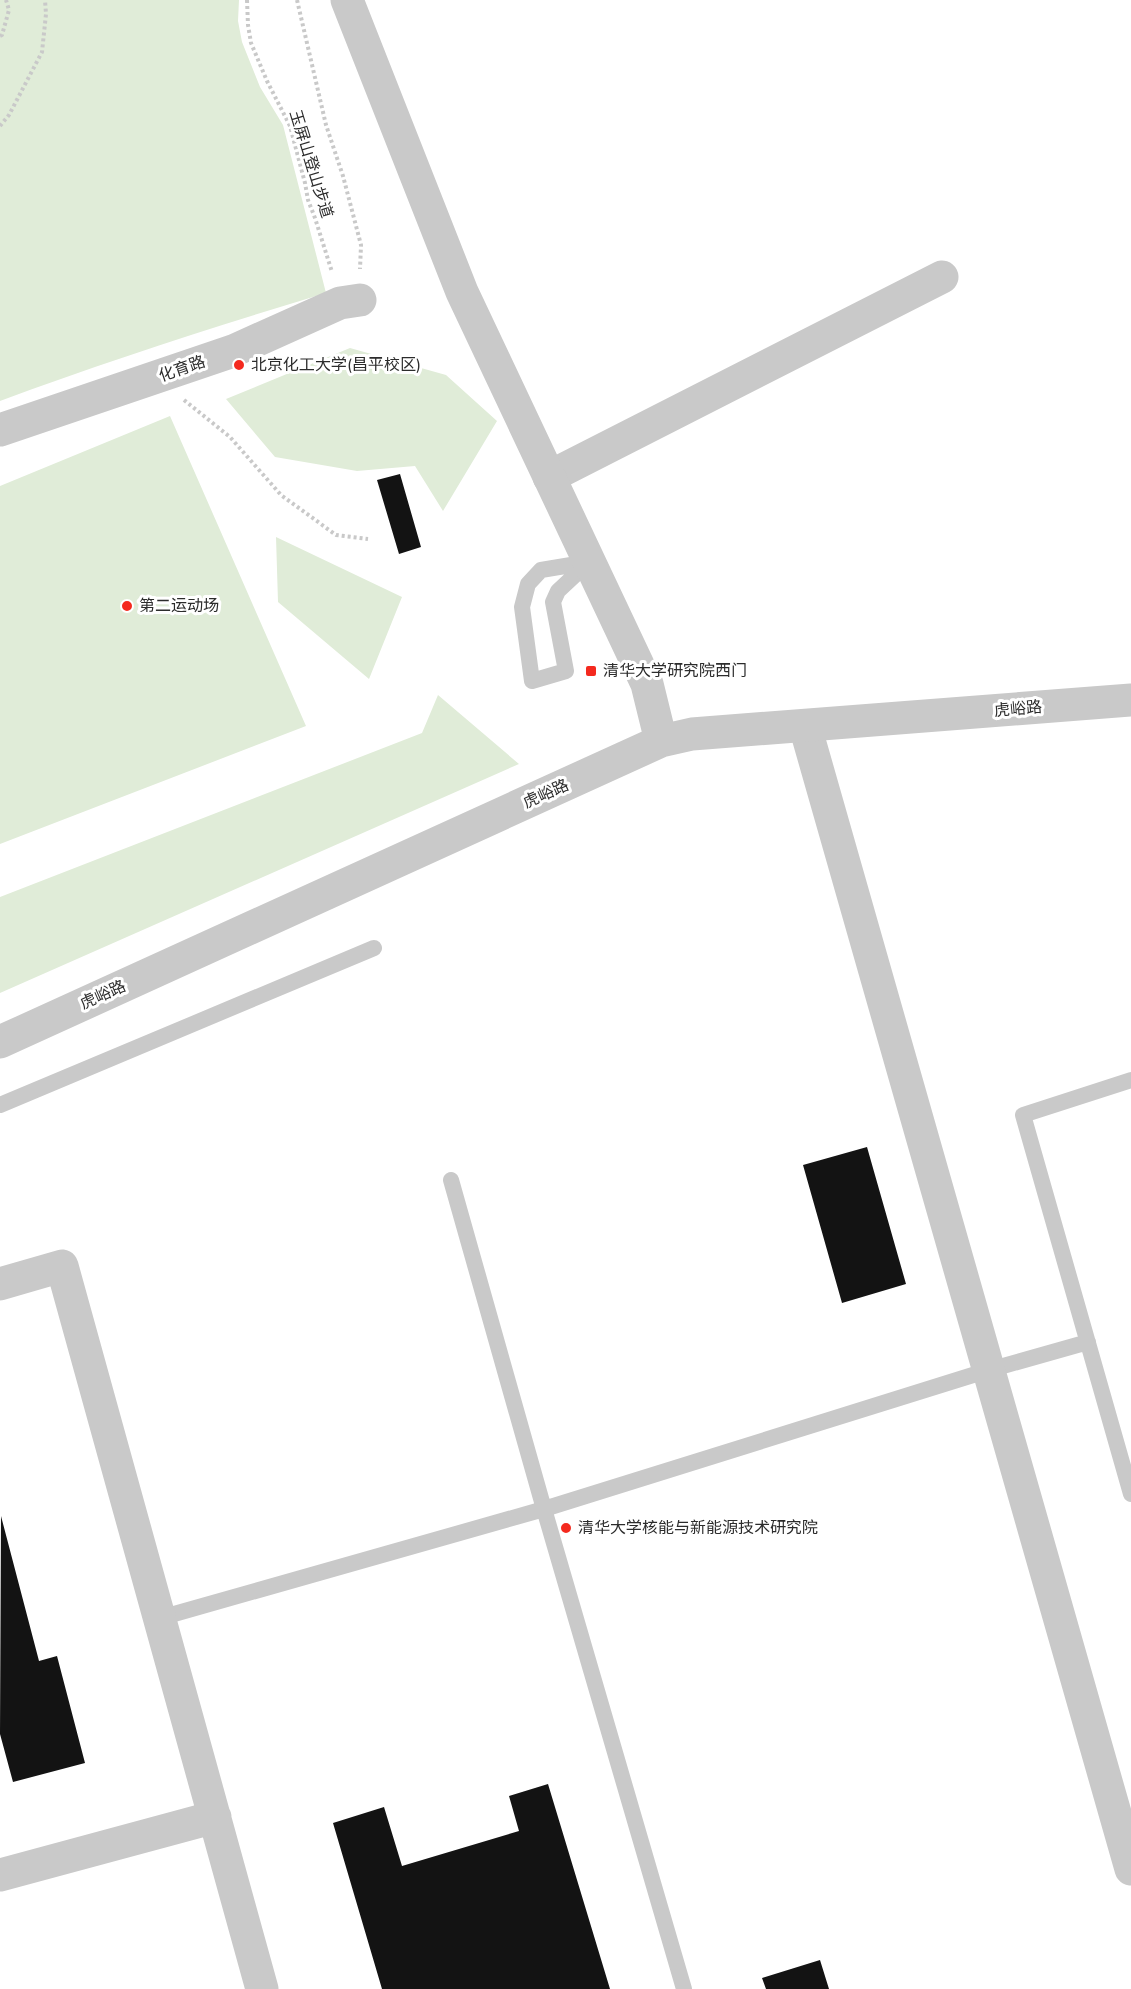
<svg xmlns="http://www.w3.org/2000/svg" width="1131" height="1989" viewBox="0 0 1131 1989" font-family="'Nunito Sans','Noto Sans SC',sans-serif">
<rect width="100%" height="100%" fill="#fff"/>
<!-- green -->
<path fill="#e0ecd8" d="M0 0H239L238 21 242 42 260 87 283 125 326 293C217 326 108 361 0 401Z
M350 348 446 375 497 421 443 511 415 466 357 471 275 457 226 399Z
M170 416 306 726 0 844V486Z
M276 537 402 597 369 679 278 602Z
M438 695 519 764 0 993V897L422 733Z"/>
<!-- building -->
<path fill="#131313" d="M400 474 421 547 399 554 377 480Z
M867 1147 906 1284 842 1303 803 1165Z
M1 1516 39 1661 57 1656 85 1763 13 1782 0 1734Z
M548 1784 610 1989H382L333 1823 384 1807 402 1866 519 1831 509 1796Z
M820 1960 829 1989H766L762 1978Z"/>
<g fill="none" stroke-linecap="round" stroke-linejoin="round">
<!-- path -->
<path stroke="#c9c9c9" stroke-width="4" stroke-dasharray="3 3" stroke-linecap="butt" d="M247 0 248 25 251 43 267 81 290 126 305 183 308 200 315 218 332 272
M297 0 326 125 343 176 361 245 360 269
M0 36 2 35 9 10 6 0
M0 126 9 115 42 52 46 14 45 0
M184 400 230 437 281 495 336 535 368 539"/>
<!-- service -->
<path stroke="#c9c9c9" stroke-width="16" d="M589 562 558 591 553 602 566 671 532 681 522 607 528 584 541 570Z
M1131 1080 1023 1115 1131 1494
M0 1105 374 948
M451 1180 544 1509 684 1989
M160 1618 544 1509 989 1370 1088 1342"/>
<!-- minor -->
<path stroke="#c9c9c9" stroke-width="33" d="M0 430 233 351 340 303 360 300
M549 477 942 277
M805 726 1131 1869
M0 1284 62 1266 262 1989
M0 1875 215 1817"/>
<!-- tertiary -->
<path stroke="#c9c9c9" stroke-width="33" d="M347 0 462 292 647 684 661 741
M0 1042 661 741 692 734 1131 700"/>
</g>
<!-- markers -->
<g fill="#f4291e" stroke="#fff" stroke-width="2">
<circle cx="239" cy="365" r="6"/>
<circle cx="127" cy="606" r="6"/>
<rect x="585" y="665" width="12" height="12" rx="3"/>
<circle cx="566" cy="1528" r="6"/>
</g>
<g text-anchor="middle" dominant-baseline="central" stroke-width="6" stroke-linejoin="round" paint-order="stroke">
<!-- street labels -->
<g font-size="16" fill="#2c2c2c" stroke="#fff">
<text transform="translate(311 164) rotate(73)">玉屏山登山步道</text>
<text transform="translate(182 369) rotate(-19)">化育路</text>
<text transform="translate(1018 709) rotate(-5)">虎峪路</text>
<text transform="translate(546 794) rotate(-24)">虎峪路</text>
<text transform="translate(103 995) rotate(-24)">虎峪路</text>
</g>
<!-- poi labels -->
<g font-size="16" fill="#2c2c2c" stroke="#fff" text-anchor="start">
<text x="251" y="365">北京化工大学(昌平校区)</text>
<text x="139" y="606">第二运动场</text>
<text x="603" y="671">清华大学研究院西门</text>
<text x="578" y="1528">清华大学核能与新能源技术研究院</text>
</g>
</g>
</svg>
